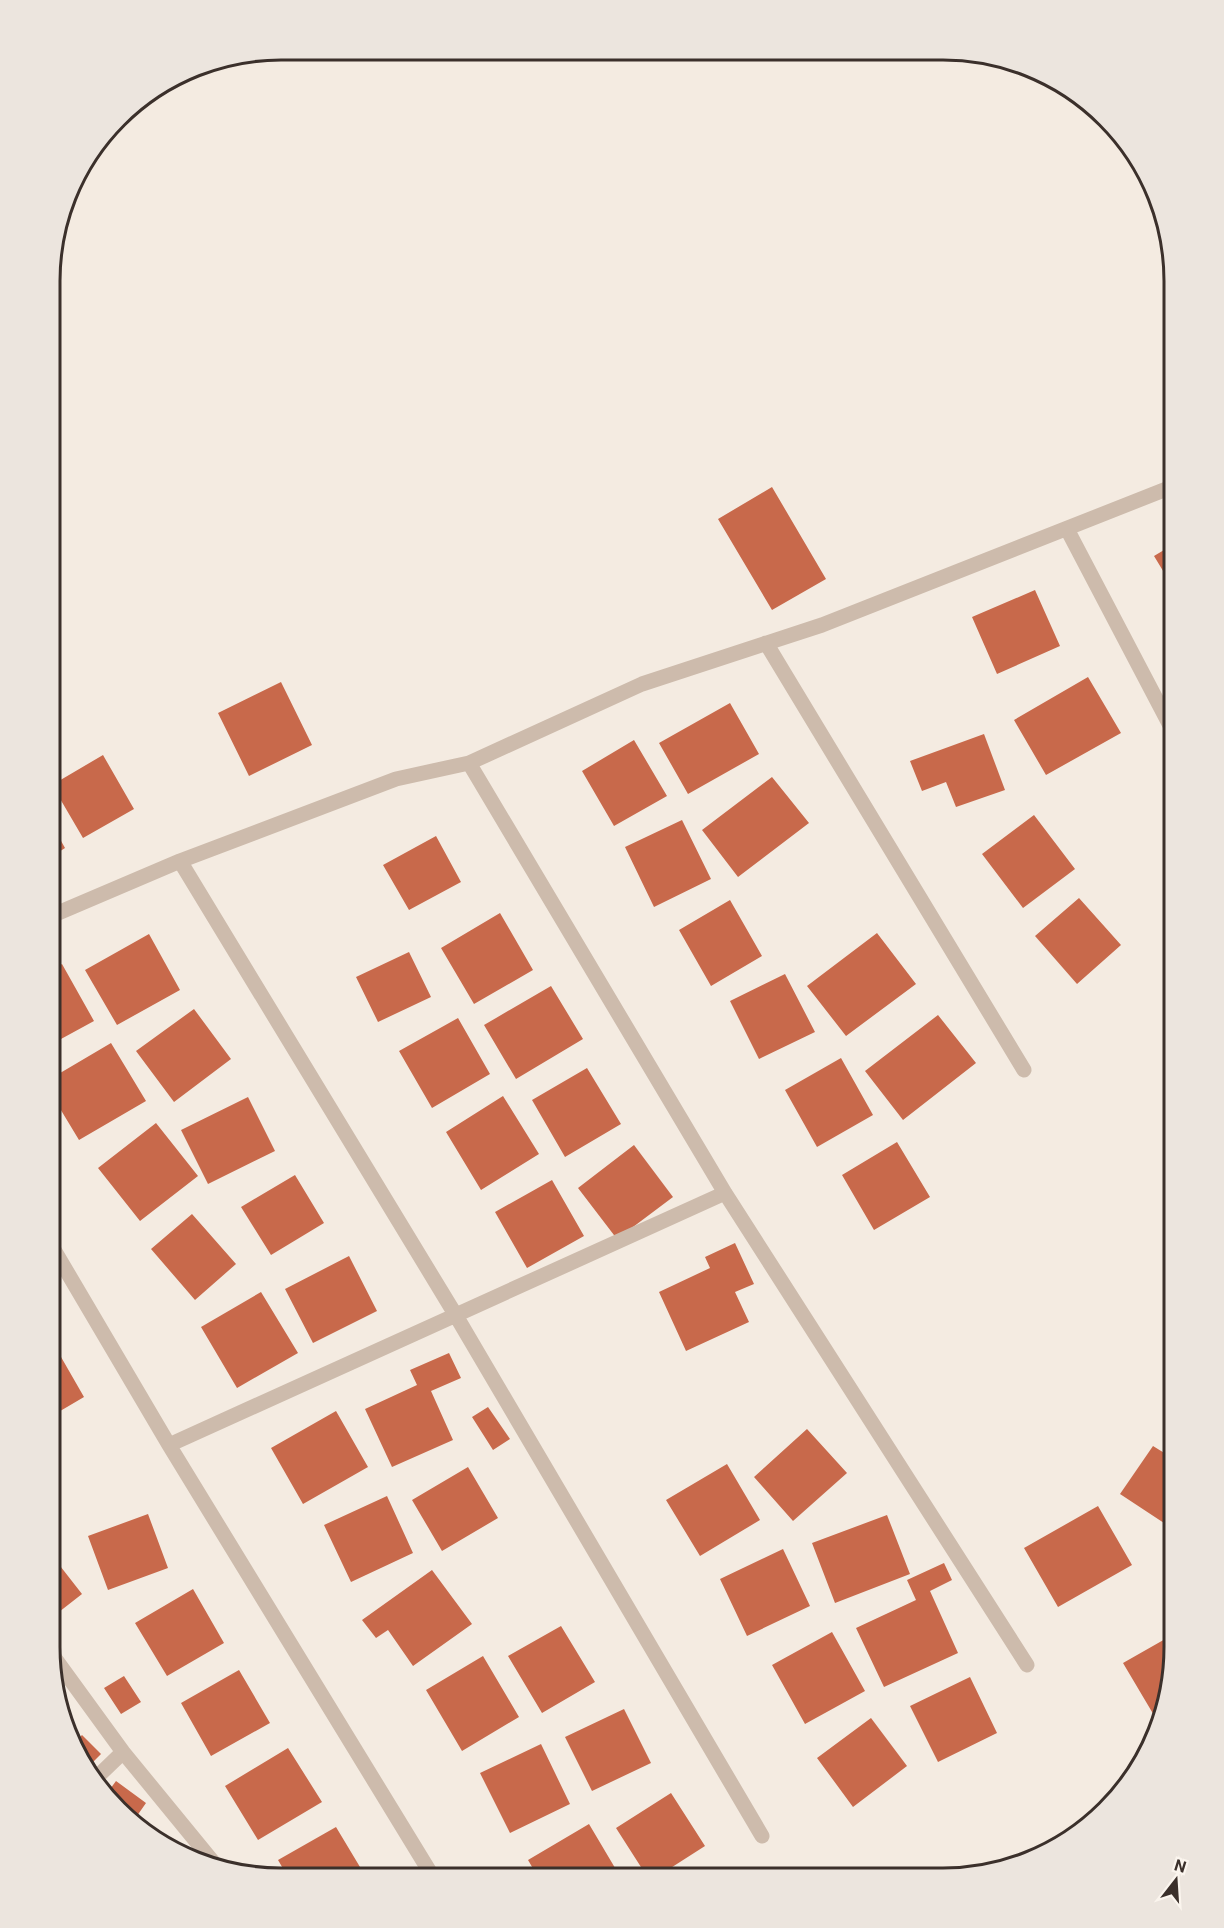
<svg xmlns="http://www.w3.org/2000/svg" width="1224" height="1928" viewBox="0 0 1224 1928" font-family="Roboto,sans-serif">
<rect width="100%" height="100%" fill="#f4ebe1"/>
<!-- building -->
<path fill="#c8694b" d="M772 487 826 579 772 610 718 519Z
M1174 544V589L1154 556Z
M1035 590 1060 646 997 674 972 617Z
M1088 677 1121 733 1046 775 1014 720Z
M281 682 312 745 249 776 218 713Z
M730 703 759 754 688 794 659 743Z
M984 734 1005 790 956 807 946 782 922 791 910 761Z
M634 740 667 796 614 826 582 771Z
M103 755 134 809 83 838 52 785Z
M772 777 809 823 738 877 702 830Z
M1034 815 1075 869 1023 908 982 854Z
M682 820 711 879 654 907 625 847Z
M51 823 65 848 51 857Z
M436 836 461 882 409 910 383 865Z
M1079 898 1121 945 1077 984 1035 936Z
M730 900 762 956 711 986 679 930Z
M500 913 533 970 474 1004 441 948Z
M877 933 916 984 846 1036 807 986Z
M149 934 180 990 117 1025 85 970Z
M409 952 431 997 378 1022 356 977Z
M62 964 94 1021 50 1045V971Z
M785 974 815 1032 759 1059 730 1001Z
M551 986 583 1039 516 1079 484 1025Z
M194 1009 231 1059 174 1102 136 1051Z
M938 1015 976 1063 903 1120 865 1071Z
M458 1018 490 1074 432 1108 399 1051Z
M111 1043 146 1101 79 1140 50 1092V1079Z
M841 1058 873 1115 817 1147 785 1090Z
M587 1068 621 1124 565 1157 532 1100Z
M503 1096 539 1154 481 1190 446 1132Z
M248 1097 275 1151 208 1184 181 1130Z
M156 1123 198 1176 140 1221 98 1168Z
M897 1142 930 1197 874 1230 842 1175Z
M634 1145 673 1197 617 1239 578 1188Z
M295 1175 324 1223 271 1255 241 1207Z
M552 1180 584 1236 527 1268 495 1212Z
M192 1214 236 1264 195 1300 151 1249Z
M735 1243 754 1284 735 1292 749 1322 686 1351 659 1292 710 1268 705 1257Z
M349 1256 377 1311 313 1343 285 1289Z
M261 1292 298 1353 237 1388 201 1327Z
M53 1343 84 1397 50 1417V1345Z
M449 1353 461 1378 431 1391 453 1440 392 1467 365 1409 417 1385 410 1370Z
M488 1407 510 1439 493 1450 472 1417Z
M336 1411 368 1467 303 1504 271 1448Z
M807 1429 847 1473 793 1521 754 1477Z
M1153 1446 1174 1459V1508L1164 1523 1120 1494Z
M727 1464 760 1520 700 1556 666 1500Z
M468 1467 498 1518 442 1551 412 1500Z
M387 1496 413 1553 351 1582 324 1525Z
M1098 1506 1132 1565 1058 1607 1024 1548Z
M148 1514 168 1568 108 1590 88 1536Z
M887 1515 910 1574 835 1603 812 1543Z
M783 1549 810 1606 747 1636 720 1579Z
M50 1553 82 1594 50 1619Z
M944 1563 952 1580 930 1591 958 1653 884 1687 856 1628 916 1600 907 1580Z
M432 1570 472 1624 413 1666 388 1630 376 1638 362 1620Z
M193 1589 224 1643 167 1676 135 1623Z
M561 1626 595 1682 542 1713 508 1656Z
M832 1632 865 1691 805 1724 772 1665Z
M1174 1634V1663L1164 1712 1155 1717 1123 1663Z
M483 1656 519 1717 462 1751 426 1690Z
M239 1670 270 1723 211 1756 181 1703Z
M124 1676 141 1702 121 1714 104 1688Z
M970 1677 997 1733 938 1762 910 1706Z
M624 1709 651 1763 592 1791 565 1737Z
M871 1718 907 1766 853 1807 817 1758Z
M82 1735 101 1754 86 1769 72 1745Z
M541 1744 570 1804 510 1833 480 1773Z
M288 1748 322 1802 258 1840 225 1786Z
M116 1781 146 1803 132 1823 105 1796Z
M671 1793 705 1846 655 1878H648L616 1828Z
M589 1824 621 1878 538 1877 528 1860Z
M336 1827 366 1877H288L278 1860Z"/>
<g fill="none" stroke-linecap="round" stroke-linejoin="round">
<!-- street -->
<path stroke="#cdbbac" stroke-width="15" d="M1067 529 1174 733
M766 643 1024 1070
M469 763 725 1193 1027 1665
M180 861 455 1314 762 1836
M51 916 180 861 396 779 469 763 642 684 822 625 1174 486
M50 1243 169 1445 433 1877
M169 1445 725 1193
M51 1653 123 1752 218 1868
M93 1781 123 1752"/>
</g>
<!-- crop -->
<path d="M0 0H1224V1928H0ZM281 60H943A221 221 0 0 1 1164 281V1647A221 221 0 0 1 943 1868H281A221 221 0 0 1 60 1647V281A221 221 0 0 1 281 60Z" fill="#ece5de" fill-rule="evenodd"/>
<path fill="none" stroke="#3b302b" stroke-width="3" d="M281 60H943A221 221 0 0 1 1164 281V1647A221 221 0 0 1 943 1868H281A221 221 0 0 1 60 1647V281A221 221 0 0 1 281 60Z"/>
<!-- north arrow -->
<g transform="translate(1176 1880) rotate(17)" stroke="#fbf5ee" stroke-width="4.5" paint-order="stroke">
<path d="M0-4.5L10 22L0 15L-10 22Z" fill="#3b302b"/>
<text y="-9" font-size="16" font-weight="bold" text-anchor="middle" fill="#3b302b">N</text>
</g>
</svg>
